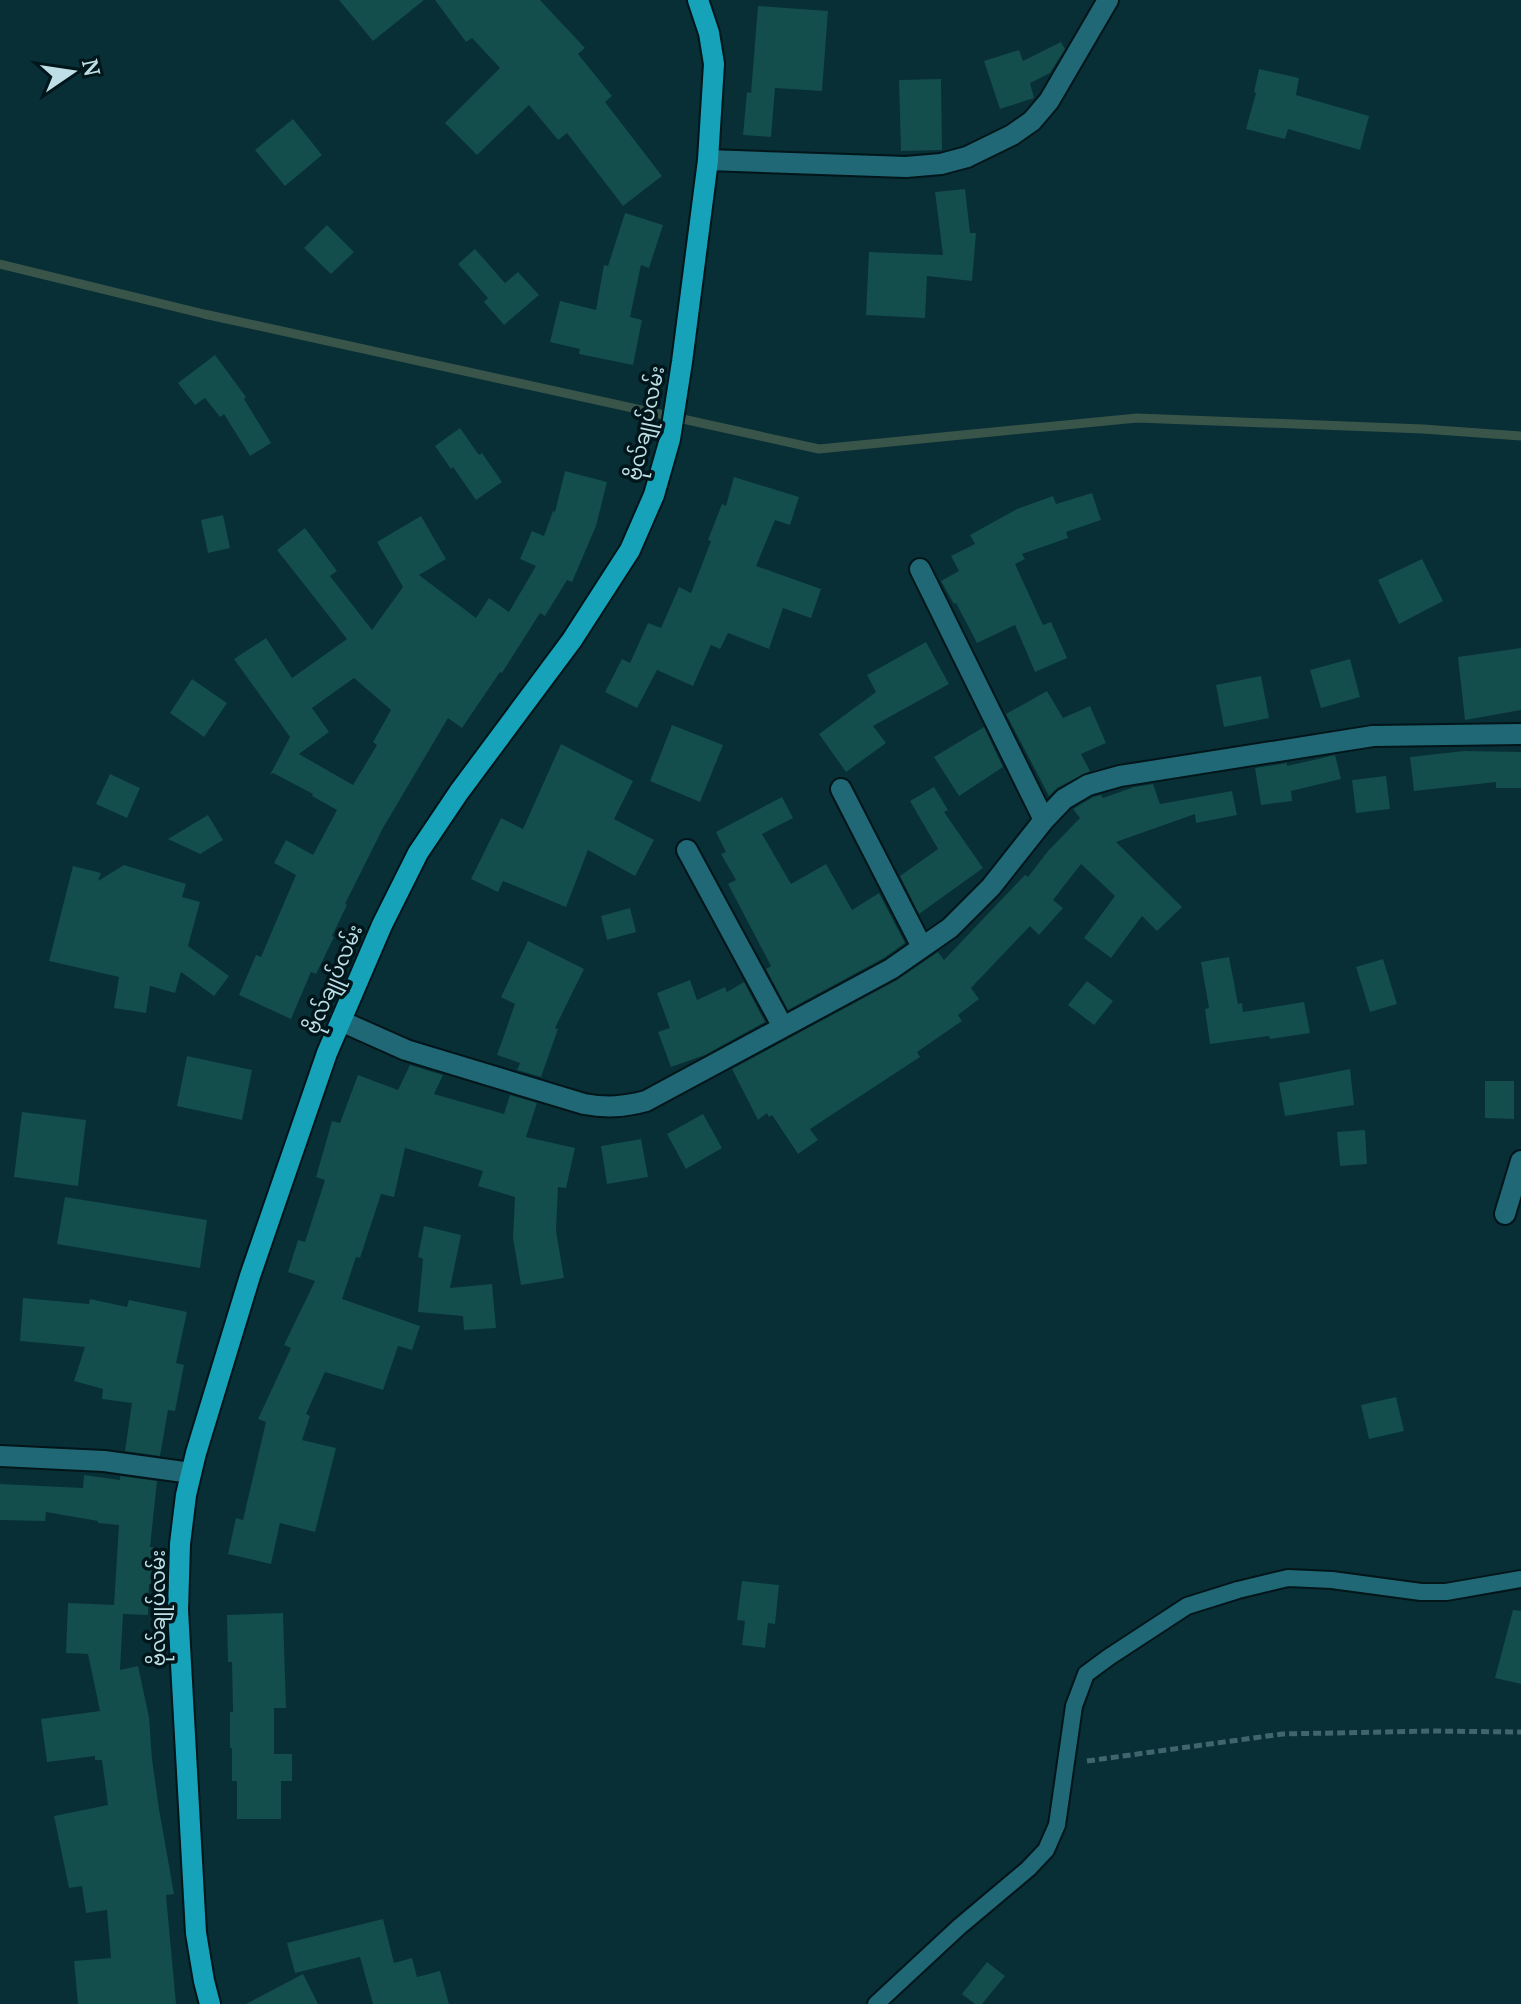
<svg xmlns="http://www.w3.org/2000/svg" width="1521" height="2004" viewBox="0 0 1521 2004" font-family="'PT Serif','Noto Sans Myanmar',serif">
<rect width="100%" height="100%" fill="#082e36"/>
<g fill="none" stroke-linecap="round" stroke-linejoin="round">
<!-- stream -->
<path stroke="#39554a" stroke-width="9" d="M0 264 204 314 819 449 1137 418 1423 429 1521 436"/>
</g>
<!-- building -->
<path fill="#134d4c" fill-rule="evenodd" d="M339 0H424L373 41Z
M435 0H540L585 48 578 54 612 96 605 102 662 176 623 206 567 133 558 140 529 105 477 155 445 123 500 68 472 38 466 42Z
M758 6 828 11 822 91 775 88 771 137 743 135 747 92 751 93Z
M1061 42 1065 49 1050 73 1030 83 1034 98 1000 109 984 61 1019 50 1023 61Z
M1259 69 1299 78 1296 95 1369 116 1360 150 1288 129 1285 139 1246 129 1256 93 1254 92Z
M941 79 942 150 901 151 899 80Z
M293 119 322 155 285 186 255 150Z
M965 189 970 233H976L972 281 927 276 925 318 866 315 869 252 943 255 935 192Z
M625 213 663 225 649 268 641 265 630 317 642 320 633 365 579 354 580 349 550 342 560 301 596 310 604 265 608 266Z
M327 225 354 252 331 274 304 248Z
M475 249 505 283 518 272 539 295 504 325 484 302 488 298 458 264Z
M215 355 246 397 244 399 271 443 250 456 224 414 220 417 205 398 195 405 178 383Z
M460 428 479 455 482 453 502 482 476 500 453 467 451 469 435 446Z
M565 471 607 482 596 526 572 582 567 580 545 616 540 613 502 673 500 672 462 728 448 718 383 828 345 904 347 905 332 936 334 937 316 974 311 972 291 1019 239 995 256 955 261 957 296 875 274 863 286 840 313 855 337 810 312 796 313 794 273 773 270 775 290 737 234 659 266 638 292 678 347 639 277 550 305 528 337 571 330 576 372 630 403 587 377 542 421 516 446 559 419 575 476 618 489 598 509 612 536 566 520 559 532 531 544 536 553 511 555 512ZM354 678 391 710 373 742 377 745 353 785 299 754 329 732 312 708Z
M734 477 799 497 790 525 775 520 756 566 821 589 811 618 783 608 769 649 728 633 720 649 711 645 693 686 657 670 637 708 605 692 622 659 630 663 648 623 661 628 679 587 691 593 711 541 708 540 722 504 726 506Z
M1092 493 1101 520 1066 532 1068 538 1022 554 1025 559 1015 564 1043 625 1051 622 1067 658 1035 672 1015 625 977 643 956 603 954 604 941 581 959 571 951 556 975 544 970 535 1017 509 1053 496 1056 504Z
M223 515 230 548 208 553 201 520Z
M1422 559 1443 601 1399 624 1378 580Z
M926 642 949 684 873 726 886 743 846 772 819 734 876 692 867 675Z
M1521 648V710L1465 720 1458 657Z
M1350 659 1360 697 1321 708 1310 670Z
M1261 676 1269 718 1224 727 1216 685Z
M192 679 227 703 204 737 170 713Z
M1047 691 1063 718 1090 706 1106 743 1081 754 1090 771 1057 788 1049 796 1006 714Z
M672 725 723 745 700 802 650 781Z
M984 727 1003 767 959 796 934 757Z
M561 744 633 781 614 819 654 840 635 876 588 850 566 907 503 881 498 892 471 879 501 818 523 829Z
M1464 751 1521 752V788H1496V782L1414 791 1410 757Z
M1335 755 1341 779 1291 791 1292 801 1261 805 1255 768 1287 763V766Z
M110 774 140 788 127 818 96 804Z
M1386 776 1390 809 1356 813 1352 780Z
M1153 784 1160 804 1232 791 1237 815 1196 823 1195 814 1116 842 1182 907 1157 931 1142 916 1111 958 1084 938 1115 896 1081 864 1053 900 1063 908 1039 935 1030 926 971 988 979 999 958 1015 962 1021 917 1052 920 1057 810 1129 818 1140 798 1154 772 1115 769 1117 767 1113 758 1120 732 1069 897 980 938 952 944 960 1025 875 1028 877 1048 851 1080 818 1073 809 1093 797 1101 795 1103 798 1134 787Z
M934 787 948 810 944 812 983 868 919 914 900 876 938 849 910 801Z
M782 797 793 818 762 834 791 884 826 864 852 910 879 893 905 943 884 958 788 1010 766 969 771 966 728 884 736 880 721 854 726 852 716 832Z
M208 815 223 840 200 854 168 839Z
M124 865 186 884 182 897 200 902 188 946 229 976 214 996 181 972 175 993 150 986 146 1013 114 1008 119 977 49 961 73 866 101 873 98 881Z
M630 908 636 932 607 940 601 916Z
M528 941 584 969 555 1028 558 1029 541 1077 517 1070 520 1063 497 1055 515 1004 501 997Z
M1229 957 1238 1004 1242 1003 1243 1012 1304 1002 1310 1033 1270 1039 1269 1036 1210 1044 1205 1009 1209 1008 1201 962Z
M1383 959 1397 1004 1370 1012 1356 967Z
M690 980 697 1000 725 987 727 992 744 982 765 1022 705 1055 671 1067 658 1032 670 1028 657 993Z
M1087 981 1113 1001 1094 1025 1068 1005Z
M187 1056 252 1070 242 1120 177 1106Z
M410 1065 443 1075 434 1094 504 1114 510 1095 537 1103 526 1137 575 1148 566 1188 558 1187 556 1231 564 1278 521 1285 513 1238 515 1197 478 1186 483 1171 405 1148 394 1197 381 1194 360 1258 356 1257 342 1299 420 1326 412 1350 398 1346 383 1390 325 1372 306 1414 310 1416 302 1440 336 1448 315 1532 280 1523 271 1564 228 1554 236 1518 243 1520 266 1422 258 1419 291 1348 284 1345 315 1281 288 1272 298 1240 305 1242 325 1180 316 1177 332 1121 340 1123 358 1075 398 1090Z
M1350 1069 1354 1105 1285 1116 1279 1083Z
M1485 1081H1514V1119L1485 1118Z
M22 1112 86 1120 78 1186 14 1177Z
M703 1114 722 1148 686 1169 667 1134Z
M1365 1130 1367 1164 1340 1166 1337 1132Z
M641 1139 648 1177 607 1184 601 1146Z
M65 1197 207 1220 200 1268 57 1244Z
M424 1226 461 1235 450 1288 492 1284 496 1328 464 1330 463 1316 418 1312 423 1259 418 1257Z
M23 1298 89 1304 90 1299 127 1307 129 1300 187 1312 176 1363 184 1365 175 1411 168 1410 160 1456 125 1451 132 1403 102 1399 103 1389 74 1381 85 1347 20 1341Z
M1396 1397 1404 1431 1369 1439 1361 1405Z
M84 1475 120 1480V1476L157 1481 150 1547H153L151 1584H149L148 1615 123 1614 120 1670 138 1666 149 1717 152 1759 159 1809 174 1894 166 1895 176 2004H78L74 1961 111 1958 107 1910 86 1913 82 1886 69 1888 54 1816 108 1805 102 1760H95V1756L47 1762 41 1719 100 1711 88 1654 66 1653 68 1603 114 1605 119 1525 98 1523V1521L46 1512 45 1521 0 1520V1484L83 1488Z
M742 1581 779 1585 775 1624 768 1623 765 1648 742 1645 745 1621 737 1620Z
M1513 1610 1521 1611V1684L1495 1678Z
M283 1613 286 1708H274V1754H292V1781H281V1819H237V1781H232V1748H230V1712H233L232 1662H228L227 1615Z
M383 1919 394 1963 412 1958 417 1977 440 1971 449 2004H373L360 1957 295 1973 287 1943Z
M987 1962 1005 1976 982 2004H975L962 1994Z
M303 1974 318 2004H246Z"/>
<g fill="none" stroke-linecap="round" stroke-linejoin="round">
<defs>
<path id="service" d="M876 2004 959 1927 1028 1869 1046 1850 1057 1825 1074 1706 1086 1674 1109 1657 1187 1606 1238 1590 1288 1578 1332 1580 1421 1592H1446L1521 1579"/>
<path id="minor" d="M920 569 1044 820
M841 789 922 947
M687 850 783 1027
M341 1021 406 1050 584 1104C607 1108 624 1107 646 1101L891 969 950 928 991 887 1044 820 1064 799 1088 785 1120 776 1373 736 1521 734
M1505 1214 1521 1161
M0 1456 104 1461 191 1473"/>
<path id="tertiary" d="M708 160 906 167 941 164 967 157 1012 135 1032 121 1049 101 1108 0"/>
<path id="primary" d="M210 2004 204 1981 196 1933 178 1610 180 1544 186 1495 196 1453 250 1276 327 1053 382 925 418 853 459 792 572 640 630 550 654 495 670 439 682 362 708 160 714 64 709 33 698 0"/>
</defs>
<!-- service casing -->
<use href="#service" stroke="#021519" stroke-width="20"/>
<!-- minor casing -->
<use href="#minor" stroke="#021519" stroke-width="24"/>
<!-- tertiary casing -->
<use href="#tertiary" stroke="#021519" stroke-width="24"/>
<!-- primary casing -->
<use href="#primary" stroke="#021519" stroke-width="24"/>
<!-- path -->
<path stroke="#41656d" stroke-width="5" stroke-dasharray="8 4" stroke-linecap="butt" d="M1087 1761 1282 1734 1430 1731 1521 1732"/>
<!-- service -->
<use href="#service" stroke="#206876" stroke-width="16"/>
<!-- minor -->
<use href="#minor" stroke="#206876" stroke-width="20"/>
<!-- tertiary -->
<use href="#tertiary" stroke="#206876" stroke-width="20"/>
<!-- primary -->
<use href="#primary" stroke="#16a2b9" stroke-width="20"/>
</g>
<g text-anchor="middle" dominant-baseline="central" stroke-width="7" stroke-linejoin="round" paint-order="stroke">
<!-- street labels -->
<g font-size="20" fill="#bedfe6" stroke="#00161b">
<text transform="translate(645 423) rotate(-78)">ဗိုလ်‌ချုပ်‌လမ်း</text>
<text transform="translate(333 979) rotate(-67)">ဗိုလ်‌ချုပ်‌လမ်း</text>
<text transform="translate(157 1608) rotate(-90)">ဗိုလ်‌ချုပ်‌လမ်း</text>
</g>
</g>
<!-- north arrow -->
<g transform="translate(72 72) rotate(77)" stroke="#00161b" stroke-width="6" paint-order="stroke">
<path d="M0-6L14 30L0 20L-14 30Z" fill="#bedfe6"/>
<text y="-12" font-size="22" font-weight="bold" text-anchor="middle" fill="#bedfe6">N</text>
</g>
</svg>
